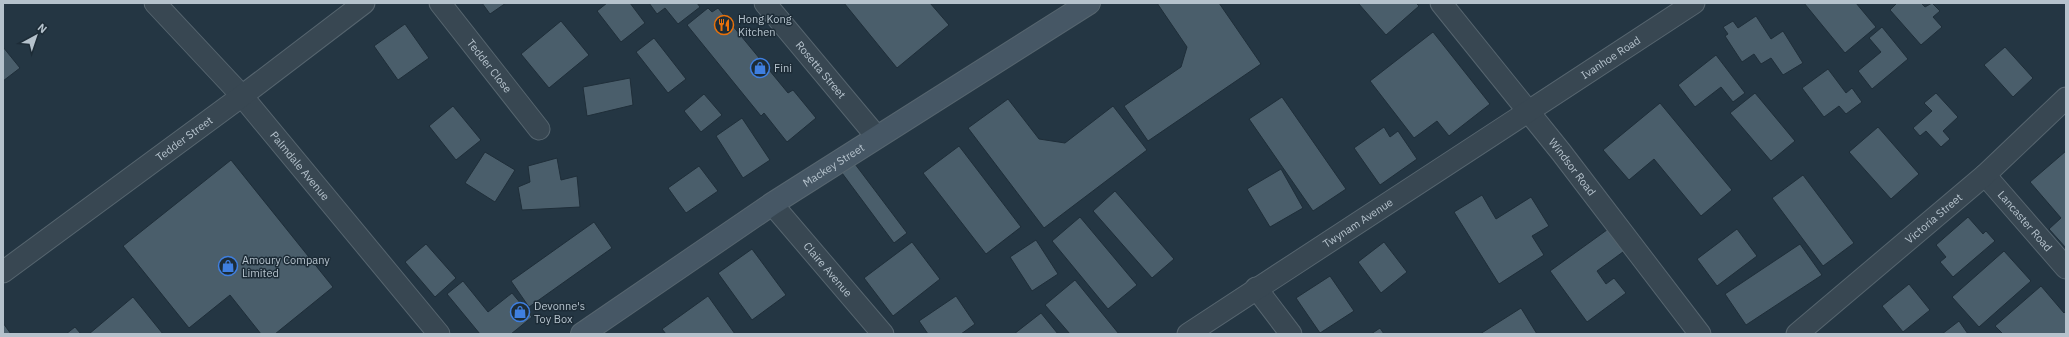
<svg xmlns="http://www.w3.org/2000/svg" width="2069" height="337" viewBox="0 0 2069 337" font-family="'IBM Plex Sans',sans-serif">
<rect width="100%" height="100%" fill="#243643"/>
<!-- building -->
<path fill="#4a5e6b" stroke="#1f2e39" d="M482 3H506L490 14Z
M607 3H630L645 23 621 42 597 11Z
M649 3H697L700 7 678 24 665 8 657 14Z
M844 3H930L949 25 897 68Z
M1157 3H1219L1261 64 1148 141 1124 106 1181 67 1187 47Z
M1358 3H1416L1419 6 1386 35Z
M1804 3H1856L1876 27 1845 53Z
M1897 3H1921L1925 7 1932 3 1940 11 1933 17 1942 27 1921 45 1890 10Z
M708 8 712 12 718 8 788 93 793 90 816 118 787 142 764 113 761 116 687 25Z
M1756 16 1771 39 1783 31 1803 63 1783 75 1771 58 1761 64 1754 54 1742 62 1725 36 1728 34 1723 27 1733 21 1738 28Z
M561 21 589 55 549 88 521 54Z
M405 24 429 58 398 80 374 46Z
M1882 27 1908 59 1872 89 1858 71 1881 52 1869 38Z
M1433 32 1490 104 1449 136 1437 121 1414 138 1370 81Z
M654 38 686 79 668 93 636 52Z
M3 47 20 68 3 81Z
M2005 47 2033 78 2013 97 1984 65Z
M1716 55 1745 93 1733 102 1721 87 1695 107 1678 85Z
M1828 69 1846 93 1852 88 1862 102 1846 114 1839 106 1824 117 1802 88Z
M630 78 633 105 587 116 583 87Z
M1755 93 1795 141 1771 161 1730 113Z
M1936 93 1958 117 1943 131 1950 139 1941 147 1926 131 1920 136 1913 128 1932 111 1924 103Z
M704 94 722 115 701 132 684 111Z
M1282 97 1346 189 1313 211 1249 119Z
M1008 99 1039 139 1065 143 1113 106 1147 150 1044 228 968 128Z
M1660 103 1732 190 1701 216 1654 159 1629 180 1603 150Z
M453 106 481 140 456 160 429 126Z
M742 118 770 160 743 178 716 136Z
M1384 127 1390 137 1398 131 1417 159 1380 185 1354 148Z
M1878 127 1919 174 1891 199 1849 152Z
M959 146 1021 227 986 254 923 173Z
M2066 151V248L2049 229 2061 218 2030 182Z
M485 152 515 170 495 202 465 183Z
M557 158 561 180 577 176 580 207 522 210 518 187 530 182 528 166Z
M231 160 333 287 275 334H261L230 295 189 328 123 246Z
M855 164 907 233 894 243 842 173Z
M699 166 718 191 686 213 668 188Z
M1281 169 1303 208 1270 227 1247 189Z
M1803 175 1854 243 1823 266 1772 198Z
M1115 191 1174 259 1152 278 1093 211Z
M1482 195 1496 219 1531 197 1549 226 1532 236 1544 255 1499 284 1454 212Z
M1080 217 1137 285 1108 309 1052 241Z
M1968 217 1983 234 1986 231 1995 241 1953 277 1940 262 1946 257 1936 245Z
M594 222 612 248 529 307 511 281Z
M1611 227 1627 249 1597 271 1606 284 1614 278 1626 293 1587 322 1550 271Z
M1737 229 1757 256 1717 286 1697 259Z
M1036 240 1058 274 1032 291 1010 257Z
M912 242 940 279 893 316 864 278Z
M1384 242 1407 272 1381 293 1358 262Z
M426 244 456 278 435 297 405 262Z
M1800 244 1822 275 1746 325 1725 294Z
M752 249 786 295 752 320 718 273Z
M2004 251 2031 281 1979 327 1952 297Z
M1330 276 1354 311 1320 333 1296 298Z
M1075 280 1119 334H1070L1045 305Z
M463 281 488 312 512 293 532 317 511 334H480L447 294Z
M1909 284 1930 310 1903 332 1882 306Z
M2041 286 2064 313 2066 311V334H2003L1995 326Z
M708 296 735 334H666L662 329Z
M956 296 975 324 961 334H928L919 321Z
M133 297 163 334H89Z
M1521 308 1537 334H1480Z
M1041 313 1058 334H1014Z
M1959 321 1968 334H1942Z
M3 323 11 334H3Z
M75 327 81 334H66Z
M1380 328 1384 334H1371Z"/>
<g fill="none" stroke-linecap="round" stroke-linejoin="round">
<defs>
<g id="minor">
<path id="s1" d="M155 3 242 96 439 334"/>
<path id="s2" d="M440 3 539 129"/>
<path id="s3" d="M765 3 877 137"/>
<path id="s4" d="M1441 3 1561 152 1700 334"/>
<path id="s5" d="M1985 175 2066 268"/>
<path id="s6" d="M772 204 883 334"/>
<path id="s7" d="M3 272 242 96 364 3"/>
<path d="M1256 288 1291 334"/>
<path id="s8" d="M1188 334 1694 3"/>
<path id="s9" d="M1797 334 1985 175 2066 98"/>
</g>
<g id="secondary">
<path id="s10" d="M582 334 772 204 1089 3"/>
</g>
</defs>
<!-- minor casing -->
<use href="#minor" stroke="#56656f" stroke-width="23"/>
<!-- secondary casing -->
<use href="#secondary" stroke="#56656f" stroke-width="24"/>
<!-- minor -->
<use href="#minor" stroke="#384752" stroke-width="21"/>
<!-- secondary -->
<use href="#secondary" stroke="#465765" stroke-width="22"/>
</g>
<!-- icons -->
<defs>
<symbol id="restaurant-ring" viewBox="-11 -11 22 22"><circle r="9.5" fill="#1d2c37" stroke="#e8710a" stroke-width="1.5"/><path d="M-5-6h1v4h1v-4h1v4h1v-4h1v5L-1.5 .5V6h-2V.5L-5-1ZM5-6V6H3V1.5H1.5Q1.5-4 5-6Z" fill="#e8710a"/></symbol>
<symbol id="shop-ring" viewBox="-11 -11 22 22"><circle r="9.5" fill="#1d2c37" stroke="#3f7fe0" stroke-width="1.5"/><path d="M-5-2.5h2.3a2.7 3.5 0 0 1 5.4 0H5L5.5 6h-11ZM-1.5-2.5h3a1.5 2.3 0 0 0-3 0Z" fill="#3f7fe0"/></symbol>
</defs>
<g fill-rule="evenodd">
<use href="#restaurant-ring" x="713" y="14" width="22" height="22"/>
<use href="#shop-ring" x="749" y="57" width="22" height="22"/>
<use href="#shop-ring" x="217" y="255" width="22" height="22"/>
<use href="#shop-ring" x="509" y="301" width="22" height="22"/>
</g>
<g text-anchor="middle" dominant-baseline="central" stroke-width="3" stroke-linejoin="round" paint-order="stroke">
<!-- poi labels -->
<g font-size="11" fill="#b5c2cc" stroke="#1d2c37" text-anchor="start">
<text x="738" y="19">Hong Kong<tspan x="738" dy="13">Kitchen</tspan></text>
<text x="774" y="68">Fini</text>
<text x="242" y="260">Amoury Company<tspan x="242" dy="13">Limited</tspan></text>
<text x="534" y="306">Devonne's<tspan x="534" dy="13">Toy Box</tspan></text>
</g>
<!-- street labels -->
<g font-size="11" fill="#b5c2cc" stroke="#1d2c37">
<text stroke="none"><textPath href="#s8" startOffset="505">Ivanhoe Road</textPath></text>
<text stroke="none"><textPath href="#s2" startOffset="80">Tedder Close</textPath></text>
<text stroke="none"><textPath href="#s3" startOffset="87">Rosetta Street</textPath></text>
<text stroke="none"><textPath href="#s7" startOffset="225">Tedder Street</textPath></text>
<text stroke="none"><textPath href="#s10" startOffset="303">Mackey Street</textPath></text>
<text stroke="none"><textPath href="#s1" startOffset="218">Palmdale Avenue</textPath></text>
<text stroke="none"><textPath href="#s4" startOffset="210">Windsor Road</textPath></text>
<text stroke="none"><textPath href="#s9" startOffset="179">Victoria Street</textPath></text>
<text stroke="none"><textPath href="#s5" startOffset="61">Lancaster Road</textPath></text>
<text stroke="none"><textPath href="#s8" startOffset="203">Twynam Avenue</textPath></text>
<text stroke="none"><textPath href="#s6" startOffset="86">Claire Avenue</textPath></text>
</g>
</g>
<!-- border -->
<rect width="2069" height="337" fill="none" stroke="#b5c2cc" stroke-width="8"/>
<!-- north arrow -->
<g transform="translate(36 36) rotate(40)" stroke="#1d2c37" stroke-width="3" paint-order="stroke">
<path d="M0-3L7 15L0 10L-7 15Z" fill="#b5c2cc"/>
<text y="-6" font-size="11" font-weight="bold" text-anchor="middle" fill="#b5c2cc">N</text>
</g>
</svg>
